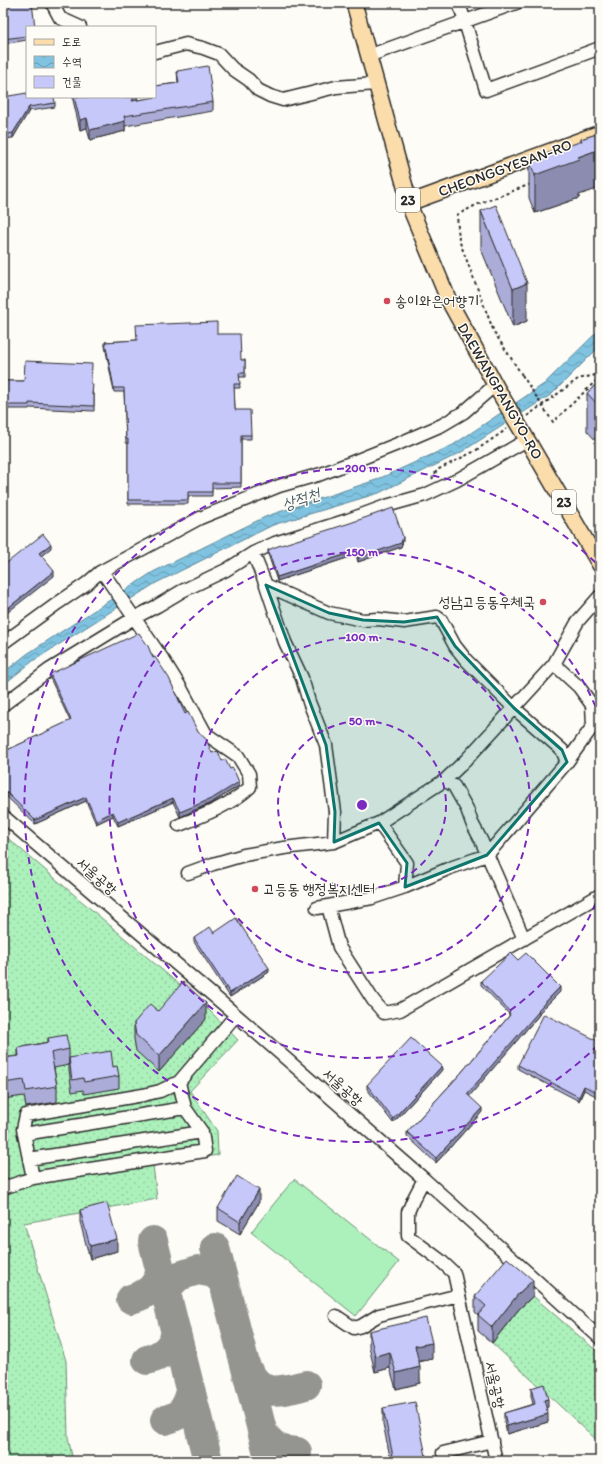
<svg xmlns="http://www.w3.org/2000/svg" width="603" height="1464" viewBox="0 0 603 1464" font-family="Itim,'Poor Story',sans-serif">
<defs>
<pattern id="grass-dots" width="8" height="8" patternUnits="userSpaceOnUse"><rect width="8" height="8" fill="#acf1bb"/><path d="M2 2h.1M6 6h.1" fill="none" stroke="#94cfa1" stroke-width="1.8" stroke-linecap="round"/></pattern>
<pattern id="water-waves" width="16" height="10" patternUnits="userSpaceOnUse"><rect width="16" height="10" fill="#7fc3e0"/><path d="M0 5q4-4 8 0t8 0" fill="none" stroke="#689fb6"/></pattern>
</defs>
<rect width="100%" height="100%" fill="#fdfcf7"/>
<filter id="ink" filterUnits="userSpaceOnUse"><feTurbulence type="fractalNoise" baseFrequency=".025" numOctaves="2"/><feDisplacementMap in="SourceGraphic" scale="8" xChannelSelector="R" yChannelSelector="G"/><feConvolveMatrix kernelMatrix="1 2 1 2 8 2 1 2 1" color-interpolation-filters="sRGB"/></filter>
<g filter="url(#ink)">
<!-- grass -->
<path fill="url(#grass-dots)" stroke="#6c8e73" d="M3 834 209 1010 238 1040 190 1091 217 1131 218 1155 153 1165 157 1199 24 1223 66 1361 68 1437 73 1461H3Z
M533 1296 600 1354V1443L492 1343 519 1309Z"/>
<!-- garden -->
<path fill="#acf1bb" stroke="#6c8e73" d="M294 1179 399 1262 356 1316 251 1232Z"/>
<!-- water -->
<path fill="url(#water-waves)" stroke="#5d8698" d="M600 329V346L552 394 460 453 379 493 273 525 156 583 33 661 3 685V673L27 654 153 572 267 516 376 480 453 445 544 384Z"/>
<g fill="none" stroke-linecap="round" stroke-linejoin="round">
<!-- taxiway -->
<path stroke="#949491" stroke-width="30" d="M153 1241 208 1461
M215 1248 270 1461
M166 1293 172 1282 179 1276 198 1270 214 1273 224 1282
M131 1299C149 1294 155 1288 161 1271
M147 1360C163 1356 170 1349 176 1334
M246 1368C263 1398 277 1392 306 1385
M165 1420C181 1416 186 1409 191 1392
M263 1433C275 1448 277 1450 297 1452"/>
<defs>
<path id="minor" d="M52 3 60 18 80 27
M459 3 486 90 600 48
M155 52 186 44 203 48 219 54 233 69 249 80 258 90 270 96 283 100 336 87 376 84
M368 56 516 3
M253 553 266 585 285 642 302 678 309 702 326 745 335 812 334 842
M100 572 106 577 164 661 182 690 206 734 238 756 249 774 250 787C233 804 202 816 179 825
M266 585 329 613 363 620 378 619 404 622 437 617 441 620 455 646 466 660 514 708 562 750 567 762 487 855 450 868 405 887 372 898 317 908
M3 643 58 603 86 584 100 572 200 518 279 486 321 474 350 463 400 443 442 425 464 412 495 385
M554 664 579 687 592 705 593 726 567 762
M3 705 49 670 134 618 157 606 182 591 226 570 253 553 275 543 348 520 386 506 425 495 457 480 527 440
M445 780 454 786 467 809 472 823 481 840 524 939
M3 816 236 1015 424 1179 413 1200 408 1212V1236L440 1260 454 1273 496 1461
M379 823 407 863 405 887
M188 873 213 864 244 855 284 848 334 842 379 823 445 780 466 760 554 664 578 621 600 596
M328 906 339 947 373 1000 384 1013 400 1010 600 895
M179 1082 185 1108 202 1132 205 1151 33 1178 23 1129 26 1115 143 1095 160 1091 179 1082 236 1015
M24 1134 185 1108
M29 1159 202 1132
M424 1179 600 1338
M3 1188 33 1178
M336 1316 354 1328 361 1326 379 1315 459 1295
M443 1453 492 1441"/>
<path id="major" d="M354 3 412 212 449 301 499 392
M409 203 600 133
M522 431 600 565"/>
</defs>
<!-- minor casing -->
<use href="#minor" stroke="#2b2b2b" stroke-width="15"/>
<!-- major casing -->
<use href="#major" stroke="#2b2b2b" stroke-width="18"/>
<!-- path -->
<path stroke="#2b2b2b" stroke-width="2" stroke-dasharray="3 3" stroke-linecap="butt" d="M522 375 494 332 459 240 457 215 476 205 531 184
M545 410 553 422 600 377
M527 416 578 379 600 374
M432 479 437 470 475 451 507 429"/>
<!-- minor -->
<use href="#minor" stroke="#fdfcf7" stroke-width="12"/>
<!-- major -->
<use href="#major" stroke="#fbddab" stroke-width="15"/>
<defs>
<path id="major-bridge" d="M499 392 522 431"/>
</defs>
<!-- major-bridge casing -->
<use href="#major-bridge" stroke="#2b2b2b" stroke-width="18" stroke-linecap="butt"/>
<!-- path-bridge -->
<path stroke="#2b2b2b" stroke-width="2" stroke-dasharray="3 3" stroke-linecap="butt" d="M522 375 545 410"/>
<!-- major-bridge -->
<use href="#major-bridge" stroke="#fbddab" stroke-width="15"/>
</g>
<!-- wall -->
<path fill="#abacd7" stroke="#2b2b2b" d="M3 3 27 27V40L3 44Z
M177 71 213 102V111L125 126V131L90 140 87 128 80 130 73 100V97H138L136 100 155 98V86L178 83Z
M3 97 55 103V107L29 111 13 138 3 139Z
M600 133 579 195V198L535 213 529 198V160L581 142V139Z
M481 211 527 321 513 327 481 249Z
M217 334 241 360H245V377H239L240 388H234L235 410 251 435V439H241V487L212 488V496H188V504H128V443H126L124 392H114L105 346V342L137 340Z
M3 381H24L91 384 93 395H94V411L29 408V409H3Z
M600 381V441L598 443 587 431V393Z
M403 541 401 547 358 562 356 555 277 581 268 554V550Z
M153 658 185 714 212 753 222 761 230 769 239 786 213 802 180 817 173 802 118 826 113 816 96 824 86 801 35 824 6 796 3 797V752L70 721 50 678V674Z
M214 933 269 972 230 997 194 942V938Z
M518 960 560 992 539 1013V1015L469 1096 482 1112 436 1163 407 1136V1132L461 1073 509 1016V1014L481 985V981Z
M158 1011 206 1019 159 1072 136 1051 134 1039V1023Z
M48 1038 69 1049V1065L54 1068 57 1086V1102L26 1107 24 1096 3 1099V1058L18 1056V1048L48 1042Z
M600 1042V1098L584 1090 579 1101 518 1069V1065Z
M69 1058 113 1067 119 1076V1088L84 1094 83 1090 72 1092 69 1070Z
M442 1070 393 1123 367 1089V1085Z
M259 1202 240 1234 218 1221V1208Z
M80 1210 117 1251 90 1259 80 1222Z
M475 1296H533L519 1309 492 1343 478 1331V1315L475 1312Z
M369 1331 432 1359 419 1362 420 1383 396 1389 390 1368 375 1372 369 1347Z
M531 1388 548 1407 546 1408 548 1422 507 1434 504 1421V1413L533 1404 531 1396Z
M383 1408 427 1461H391L383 1424Z"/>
<!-- shaded-wall -->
<path fill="#8b8caf" stroke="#2b2b2b" d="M134 97H138L132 111V101Z
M29 107V111L13 138V133Z
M87 118V128L80 130V120Z
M125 121V131L90 140V130Z
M600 149V188L579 195V198L535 213V175L578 157Z
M527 283V321L513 327V289Z
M600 403V441L598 443V405Z
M403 537V541L401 547 358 562V558Z
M51 544V548L39 558V553Z
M356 551V555L277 581V577Z
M54 571V576L3 616V612Z
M239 782V786L213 802 180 817V812Z
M6 792V796L3 797V793Z
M86 797V801L35 824V820Z
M173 798V802L118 826V822Z
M113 812V816L96 824V820Z
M269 968V972L230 997V993Z
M560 987V992L539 1013V1015L467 1099V1094L538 1010Z
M206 1003V1019L159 1072V1056Z
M442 1066V1070L393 1123V1119Z
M584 1086V1090L579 1101V1097Z
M482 1108V1112L436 1163V1158Z
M259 1190V1202L240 1234V1222Z
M117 1239V1251L90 1259V1246Z
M533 1280V1296L519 1309 492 1343V1327L519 1293Z
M432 1343V1359L415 1362V1346Z
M390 1352V1368L375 1372V1356Z
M420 1367V1383L396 1389V1373Z
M548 1399V1407L544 1409V1400Z
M548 1414V1422L507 1434V1426Z"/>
<!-- building -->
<path fill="#c7c8fa" stroke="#2b2b2b" d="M3 3H32L35 27H27V36L3 39Z
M208 66 213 102 124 116 125 121 90 130 87 118 80 120 74 97H134L132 101 156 97 155 86 179 83 177 71Z
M27 93V97H54L55 103 29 107 13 133 3 135V97Z
M600 133V149L578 157 579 159 535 175 529 160 582 141 581 139Z
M496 205 527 283 513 289 481 211Z
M217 322V334H240L241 360H245V373H239L240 384H234L235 410H250L251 435H241V483H212V492H188V500H128V439H126L124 388H114L105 342 137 340 136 325Z
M25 361 92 364 91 384H93L92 395H94V406L29 403V405H3V381H24Z
M600 381V403L598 405 587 393Z
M393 508 403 537 401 543 358 558 356 551 277 577 268 550 278 546 350 523Z
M43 534 51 544 39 553 54 571 3 612V566Z
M139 633 148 646 153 658 155 657 169 678 185 714 188 712 198 732 206 739 212 753 218 751 222 761 225 759 230 769 233 768 239 782 213 798 180 812 173 798 118 822 113 812 96 820 86 797 35 820 6 792 3 793V752L71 720 50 674Z
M236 918 269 968 230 993 194 938 210 927 214 933Z
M511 953 518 960 526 953 560 987 538 1010 539 1011 467 1094 482 1108 436 1158 407 1132 461 1073 510 1015 509 1013 510 1012 481 981Z
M183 982 206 1003 159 1056 136 1035 134 1023 150 1004 158 1011Z
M544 1014 600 1042V1094L584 1086 579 1097 518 1065Z
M66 1035 69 1049 51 1053 57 1086 26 1091 24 1080 3 1083V1058L19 1056 18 1048 49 1042 48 1038Z
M411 1038 442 1066 393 1119 367 1085Z
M111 1051 113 1067 117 1066 119 1076 84 1082 83 1078 72 1080 69 1058Z
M237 1176 259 1190 240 1222 218 1208Z
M107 1203 117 1239 90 1246 80 1210Z
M507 1258 533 1280 519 1293 492 1327 478 1315 486 1306 475 1296Z
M426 1318 432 1343 415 1346 420 1367 396 1373 390 1352 375 1356 369 1331Z
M544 1384 548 1399 544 1400 548 1414 507 1426 504 1413 535 1404 531 1388Z
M415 1402 427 1461H394L383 1408Z"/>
</g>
<!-- marked area -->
<path fill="#0f766e" fill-opacity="0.2" stroke="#0f766e" stroke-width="3" stroke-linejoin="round" d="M266 585 329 613 363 620 404 622 437 617 455 646 514 708 562 750 567 762 487 855 405 887 407 863 379 823 334 842 335 812 326 745Z"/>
<!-- distance rings -->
<g fill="none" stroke="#7b2cbf" stroke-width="2" stroke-dasharray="7 5">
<circle cx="362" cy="805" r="84"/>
<circle cx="362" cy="805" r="168"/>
<path d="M600 892A253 253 0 1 1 600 718"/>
<path d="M598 1045A337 337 0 1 1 598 565"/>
</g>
<!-- markers -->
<g fill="#d1495b" stroke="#fdfcf7" stroke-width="1.5">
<circle cx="387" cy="301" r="4"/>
<circle cx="543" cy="602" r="4"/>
<circle cx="255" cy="889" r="4"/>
</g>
<g text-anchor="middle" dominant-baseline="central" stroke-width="3" stroke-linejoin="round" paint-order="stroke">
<!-- shield labels -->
<g fill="#fdfcf7" stroke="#6a6a68" stroke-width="1">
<rect x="396" y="188" width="24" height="24" rx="3"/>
<rect x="552" y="490" width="24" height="24" rx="3"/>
</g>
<g font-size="14" font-weight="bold" fill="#2b2b2b">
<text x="408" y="200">23</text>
<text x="564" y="502">23</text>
</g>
<!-- street labels -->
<g font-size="15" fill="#2b2b2b" stroke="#fdfcf7">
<text transform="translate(505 168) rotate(-20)">CHEONGGYESAN-RO</text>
<text transform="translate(500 391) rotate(60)">DAEWANGPANGYO-RO</text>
<text transform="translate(97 876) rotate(41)">서울공항</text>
<text transform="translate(343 1087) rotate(41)">서울공항</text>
<text transform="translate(495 1385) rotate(77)">서울공항</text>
</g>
<!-- poi labels -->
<g font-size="15" fill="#2b2b2b" stroke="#fdfcf7" text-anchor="start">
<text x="395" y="301">송이와은어향기</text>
<text x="535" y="602" text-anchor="end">성남고등동우체국</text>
<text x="263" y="889">고등동 행정복지센터</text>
</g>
<!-- water labels -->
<g font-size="16" font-style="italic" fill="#445961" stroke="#fdfcf7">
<text transform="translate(301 499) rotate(-18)">상적천</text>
</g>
</g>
<circle cx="362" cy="805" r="6" fill="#7b2cbf" stroke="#fdfcf7" stroke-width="2"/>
<g font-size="12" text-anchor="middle" font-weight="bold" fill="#7b2cbf" stroke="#fdfcf7" stroke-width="3" stroke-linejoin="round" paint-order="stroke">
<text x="362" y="472">200 m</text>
<text x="362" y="556">150 m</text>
<text x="362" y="641">100 m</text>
<text x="362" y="725">50 m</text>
</g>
<!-- margin -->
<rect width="603" height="1464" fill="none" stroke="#fdfcf7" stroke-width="16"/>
<rect x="8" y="8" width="587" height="1448" fill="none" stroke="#2b2b2b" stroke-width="1.5" filter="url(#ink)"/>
<!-- legend -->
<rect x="26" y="26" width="130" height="72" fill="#fdfcf7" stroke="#a9a8a5"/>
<rect x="34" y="39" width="20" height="6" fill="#fbddab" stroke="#a9a8a5"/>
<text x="62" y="46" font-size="12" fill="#2b2b2b">도로</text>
<rect x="34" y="56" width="20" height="12" fill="url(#water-waves)" stroke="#a9a8a5"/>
<text x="62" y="66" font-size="12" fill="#2b2b2b">수역</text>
<rect x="34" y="76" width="20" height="12" fill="#c7c8fa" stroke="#a9a8a5"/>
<text x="62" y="86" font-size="12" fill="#2b2b2b">건물</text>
</svg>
